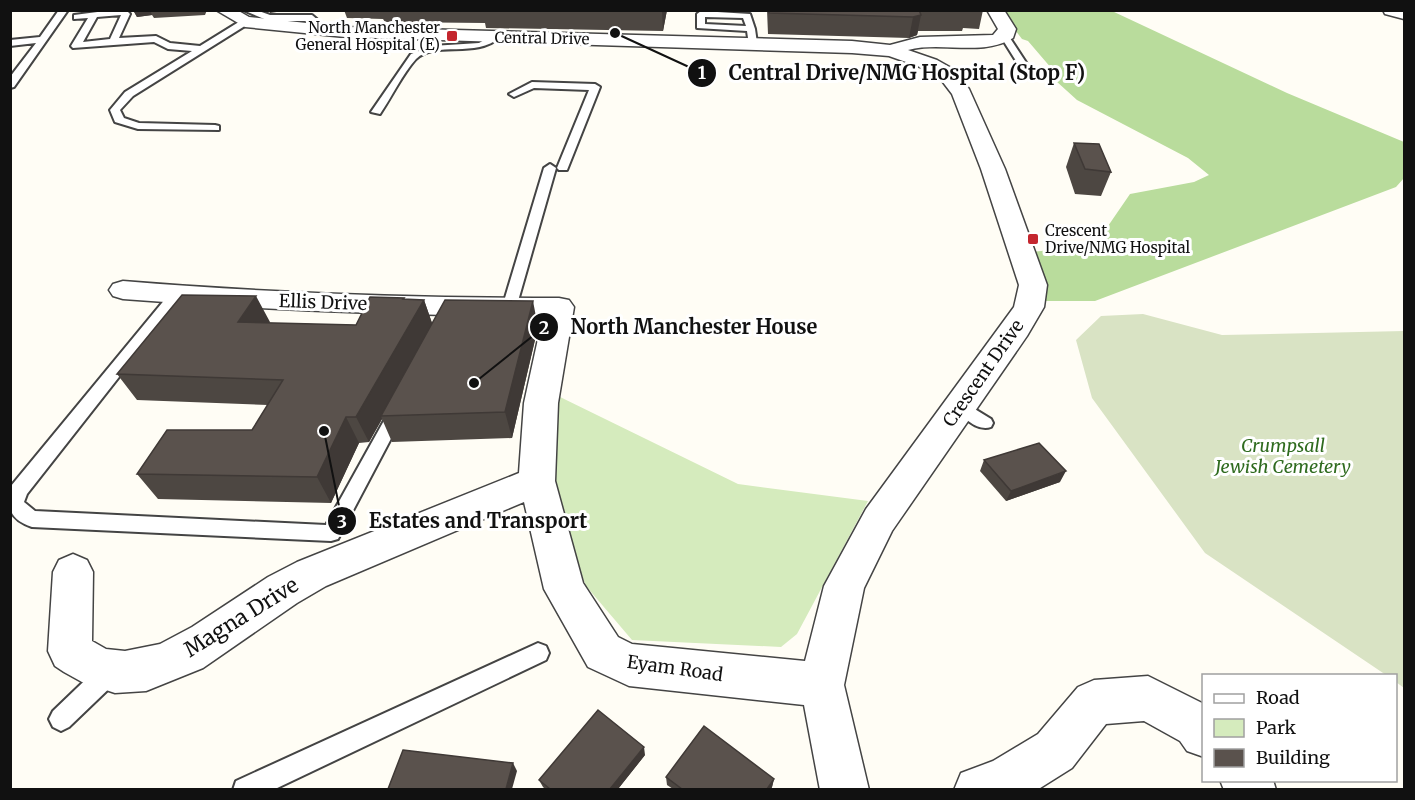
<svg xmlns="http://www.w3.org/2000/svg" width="1415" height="800" viewBox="0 0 1415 800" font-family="Merriweather,serif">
<rect width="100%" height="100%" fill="#fffdf5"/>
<!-- green -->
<path fill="#d5ebbd" d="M556 395 738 484 868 501 797 634 781 647 632 640 586 586 571 546 555 488 551 436Z"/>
<!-- forest -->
<path fill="#b9dc9c" d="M1000 11H1112L1287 93 1404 142V178L1396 187 1095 301H1038L1032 252 1095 245 1130 194 1194 182 1209 175 1188 158 1077 100 1056 81 1058 76 1028 41 1022 39Z"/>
<!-- cemetery -->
<path fill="#d9e3c4" d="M1143 314 1222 335 1404 331V688L1396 682V676L1386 675 1205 553 1092 398 1076 340 1101 316Z"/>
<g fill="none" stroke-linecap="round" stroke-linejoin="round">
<defs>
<path id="service" d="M59 10H68L14 87 10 88V77L36 43 10 46V40L40 37Z
M113 10H126L130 14 119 38 156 36 170 43 200 46 242 20H248V24L133 96 120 110 124 118 139 123 215 125 219 126V130L138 129 115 122 110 110 125 92 192 51 168 49 154 42 73 48 71 46 88 18 74 19V15ZM121 15 110 39 83 42 97 17Z
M243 10H256L270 15H312L319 21 310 31 306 28 310 21H269Z
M701 11 750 14 755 29 757 43 749 45 747 31 697 28V14ZM705 17 743 18 746 26 705 24Z
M493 35 500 37C476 59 436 40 416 59 403 73 391 98 380 114L371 112 411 54 432 46 479 43Z
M1002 35H1008L1033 73 1031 75H1025L1001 37Z
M532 82 595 84 600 87 567 170H559L557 168 589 90 534 88 514 97 509 94Z
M550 164 556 168 516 308 514 311H504L502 308 544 168Z
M176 291 181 292 183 295 181 298 27 494 24 502 35 511 326 525 391 408H403L405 412 338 539 331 541 32 527C9 519 7 508 11 486L171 292Z
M960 400 991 419 993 423 991 427C978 432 965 418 954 410L952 406 954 402Z
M538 643 546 646 549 653 546 660 273 790H233L236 781Z
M110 661 118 664 121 672 118 680 69 727 61 731 53 727 49 719 53 711 102 664Z"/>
<path id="minor" d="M216 10H237L249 17 345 27 852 41 890 45 920 37 993 35 998 29 987 10H1004L1016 29 1013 38C982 57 942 41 908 50L937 60 953 69 969 89 1005 169 1047 285 1044 307 1027 336 892 531 864 588 844 685 869 790H820L804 705 629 686 588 667 544 589 524 502 326 586 297 603 203 668 146 691 115 693 82 682 64 672 55 666 48 651 53 572 59 560 73 554 87 560 93 572 92 641 106 649 125 651 160 644 192 627 268 577 297 562 519 473 524 403 543 316C403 316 263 310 123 299L113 296 109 290 113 284 123 281C268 293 413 298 559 298L569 300 574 307 558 403 555 481 583 583 618 637 632 644 805 661 824 586 866 509 1014 307 1019 285 981 169 952 94 939 77 923 68 889 56 852 53 345 37 245 27Z
M1383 10H1404V19L1385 14Z
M1148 676 1204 704V757L1187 751 1180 741 1144 721 1106 724 1072 768 1037 790H954L961 773 993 761 1038 734 1078 687 1094 680Z
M1220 780H1273L1276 790H1224Z"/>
</defs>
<!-- service casing -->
<use href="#service" stroke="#444" stroke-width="4"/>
<!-- minor casing -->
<use href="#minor" stroke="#444" stroke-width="3"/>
<!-- service -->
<use href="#service" fill="#fff" fill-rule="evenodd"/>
<!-- minor -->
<use href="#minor" fill="#fff" fill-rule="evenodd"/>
</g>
<!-- wall -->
<path fill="#4d4742" d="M133 10H207L205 15 154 18 152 15 137 17Z
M344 10H667L663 31 486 28 485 23 385 22 383 19 347 18Z
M767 10H983L979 29 963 28 962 31H918L917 35 909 38 768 34Z
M1074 143 1111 172 1101 196 1075 194 1066 167Z
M404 299 424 300 432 323 538 327 512 438 392 442 382 419 369 442 359 443 331 503 158 499 137 474 252 430 268 405 137 400 117 374 270 322 269 323 356 325Z
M984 460 1060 482 1006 501 980 471Z
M645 755 618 789H545L543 787 539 780Z
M666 777 774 779 772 787 771 789H673L667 785Z"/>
<!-- shaded-wall -->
<path fill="#3f3936" d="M133 10H150L152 15 137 17Z
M270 10H290L270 13Z
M667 10 663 31 662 11Z
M921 15 917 35 909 38 913 17Z
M256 296 270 322 253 348 238 322Z
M404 298 412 321 424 300 433 326 381 416 382 419 369 442 356 417Z
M533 301 538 327 512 438 505 412Z
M346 417 359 443 331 503 317 477Z
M1066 471 1060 482 1006 501 1011 491Z
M644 747 645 755 618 789H610Z
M513 763 517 771 512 789H506Z
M774 779 772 787 771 789H767Z"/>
<!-- building -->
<path fill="#5a524d" stroke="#3f3936" stroke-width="1.5" d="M769 10H919L921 15 913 17 769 13Z
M1074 143 1099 144 1111 172 1085 169Z
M182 295 256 296 238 322 356 325 370 297 404 298 403 299 424 300 356 417H346L317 477 137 474 167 430H252L283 380 117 374Z
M445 300 533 301 505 412 381 416Z
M1039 443 1066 471 1011 491 984 460Z
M598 710 644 747 610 789H550L539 780Z
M704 726 774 779 767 789H682L666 777Z
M403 750 513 763 506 789H388Z"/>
<!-- markers -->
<g fill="#c4262e" stroke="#fff" stroke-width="2">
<rect x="446" y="30" width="12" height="12" rx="3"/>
<rect x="1027" y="233" width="12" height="12" rx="3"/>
</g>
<g text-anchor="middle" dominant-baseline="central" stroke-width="6" stroke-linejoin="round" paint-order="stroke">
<!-- far-poi labels -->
<g font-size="15" fill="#111" stroke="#fff" text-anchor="end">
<text x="440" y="27">North Manchester<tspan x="440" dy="17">General Hospital (E)</tspan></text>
<text x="1045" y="230" text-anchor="start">Crescent<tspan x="1045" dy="17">Drive/NMG Hospital</tspan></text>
</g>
<!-- far-street labels -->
<g font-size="15" fill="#111" stroke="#fff">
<text transform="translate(542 38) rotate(1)">Central Drive</text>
</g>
<!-- street labels -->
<g font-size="18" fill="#111" stroke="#fff">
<text transform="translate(323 302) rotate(2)">Ellis Drive</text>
<text transform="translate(983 373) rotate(-55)">Crescent Drive</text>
<text transform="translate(675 668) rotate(8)">Eyam Road</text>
</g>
<!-- park labels -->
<g font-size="18" font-style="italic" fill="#2f6b1f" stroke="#fff">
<text x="1283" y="445">Crumpsall<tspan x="1283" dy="21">Jewish Cemetery</tspan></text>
</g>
<!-- near-street labels -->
<g font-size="21" fill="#111" stroke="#fff">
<text transform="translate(241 617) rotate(-32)">Magna Drive</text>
</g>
</g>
<!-- callouts -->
<path fill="none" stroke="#111" stroke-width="2" d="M615 33L702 73M474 383L544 327M324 431L342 521"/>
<g fill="#111" stroke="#fff" stroke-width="2">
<circle cx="615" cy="33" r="6"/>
<circle cx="474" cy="383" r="6"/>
<circle cx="324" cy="431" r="6"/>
<circle cx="702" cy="73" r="15"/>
<circle cx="544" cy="327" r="15"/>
<circle cx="342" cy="521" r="15"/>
</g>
<g font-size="18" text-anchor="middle" font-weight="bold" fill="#fff">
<text x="702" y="79">1</text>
<text x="544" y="334">2</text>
<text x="342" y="528">3</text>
</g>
<g font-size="20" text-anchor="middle" font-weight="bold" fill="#111" stroke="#fff" stroke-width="6" stroke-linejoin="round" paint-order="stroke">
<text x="907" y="80">Central Drive/NMG Hospital (Stop F)</text>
<text x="694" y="334">North Manchester House</text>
<text x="478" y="528">Estates and Transport</text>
</g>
<!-- border -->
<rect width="1415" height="800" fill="none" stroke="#111111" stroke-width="24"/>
<!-- legend -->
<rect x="1202" y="674" width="195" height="108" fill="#ffffff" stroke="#a0a0a0" stroke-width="1.5"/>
<rect x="1214" y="694" width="30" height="9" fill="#ffffff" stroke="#a0a0a0" stroke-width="1.5"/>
<text x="1256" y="704" font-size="18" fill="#111111">Road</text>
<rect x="1214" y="719" width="30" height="18" fill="#d5ebbd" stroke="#a0a0a0" stroke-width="1.5"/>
<text x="1256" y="734" font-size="18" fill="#111111">Park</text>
<rect x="1214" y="749" width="30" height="18" fill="#5a524d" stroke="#a0a0a0" stroke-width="1.5"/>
<text x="1256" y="764" font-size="18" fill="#111111">Building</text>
</svg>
